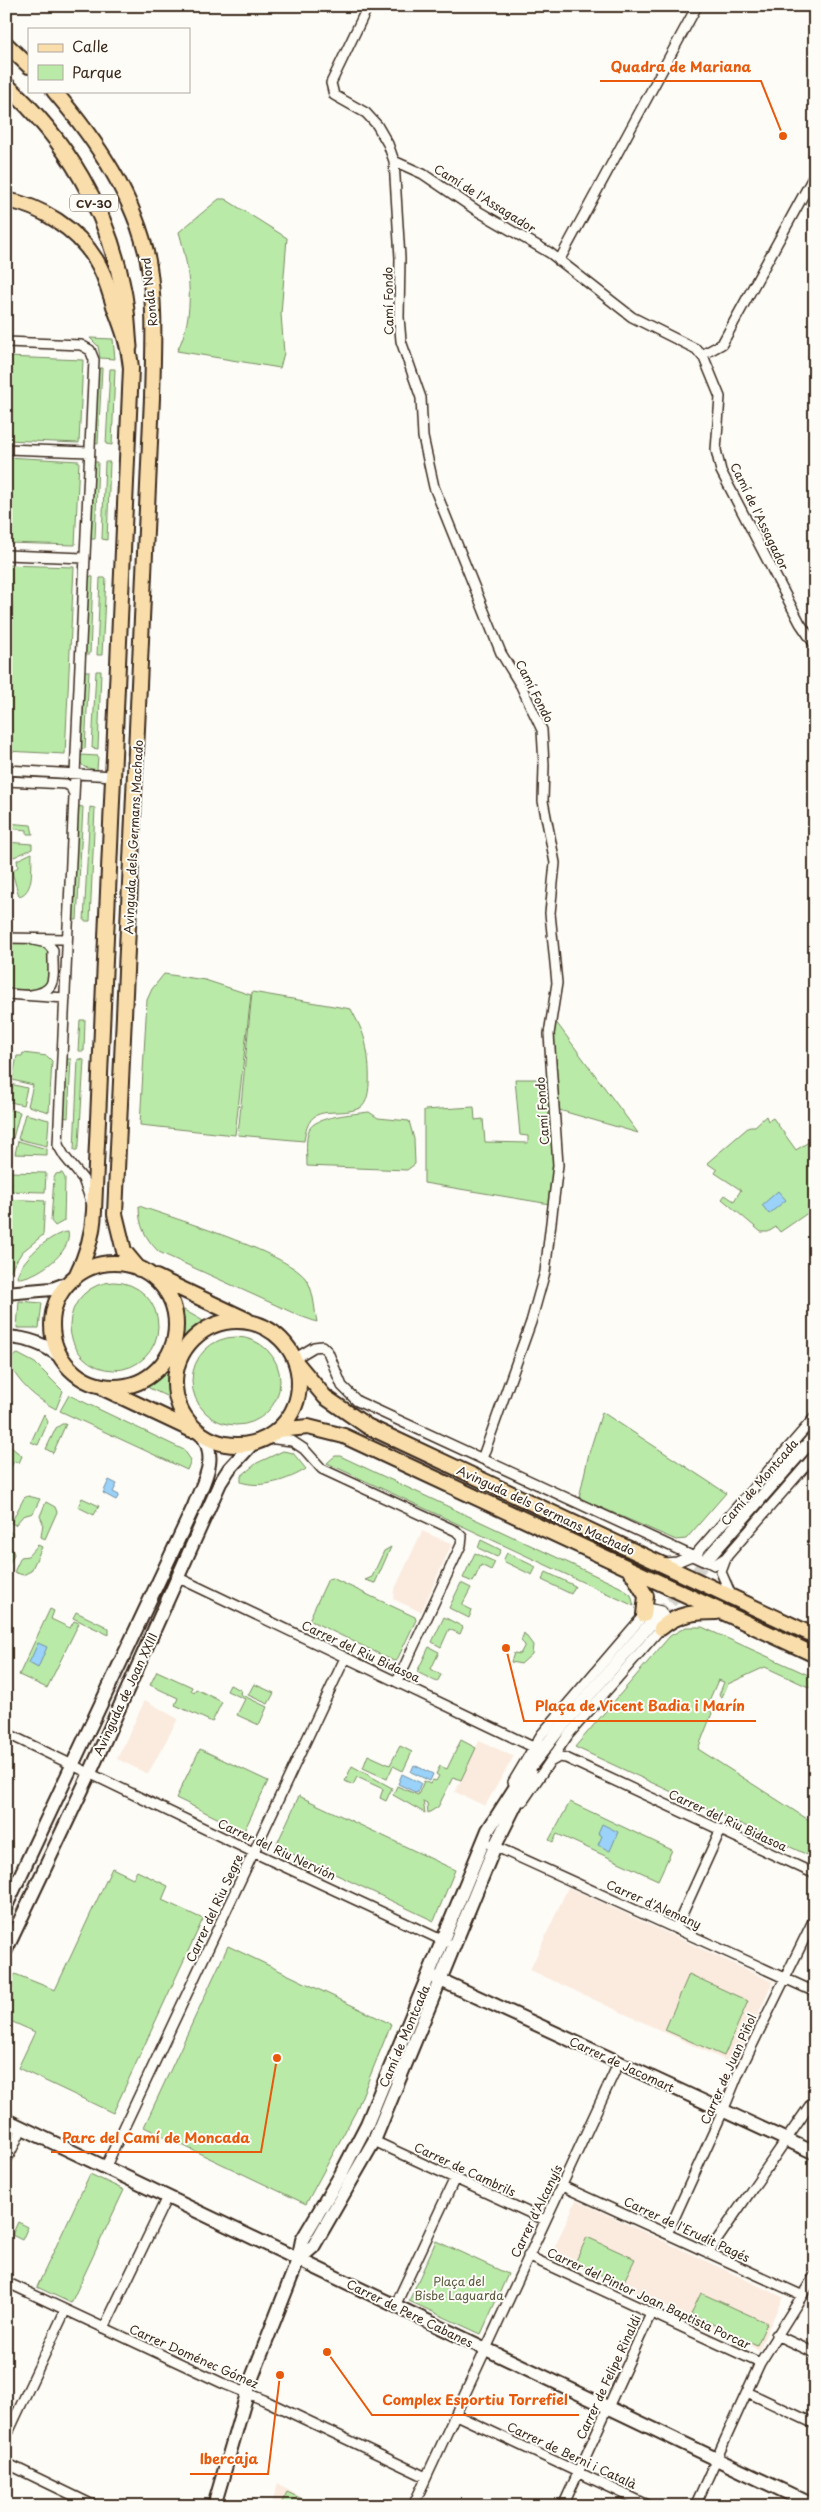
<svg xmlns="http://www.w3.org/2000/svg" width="821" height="2512" viewBox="0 0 821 2512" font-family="'Playpen Sans',sans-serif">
<rect width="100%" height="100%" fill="#fdfcf7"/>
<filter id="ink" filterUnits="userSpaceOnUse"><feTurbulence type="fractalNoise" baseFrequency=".02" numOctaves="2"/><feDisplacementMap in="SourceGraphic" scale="10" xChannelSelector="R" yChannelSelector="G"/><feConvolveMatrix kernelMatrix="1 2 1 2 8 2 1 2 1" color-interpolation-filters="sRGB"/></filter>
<g filter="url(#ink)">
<!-- built -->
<path fill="#fbebdf" d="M422 1531 452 1544 421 1612 393 1599 395 1594 393 1593Z
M145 1700 178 1719 148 1774 117 1759Z
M479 1741 514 1756 485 1806 455 1792Z
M568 1887 773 1982 735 2065 530 1970Z
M576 2200 783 2297 759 2350 552 2253Z
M278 2483 315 2506H271Z"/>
<!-- green -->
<path fill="#baeaa8" stroke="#7a8a63" d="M219 199H225L287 238 281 314 284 353 280 368 177 351C196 315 190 270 179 232Z
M90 338 113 339 115 359 100 358 98 346Z
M6 357 83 360 79 443 6 440Z
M97 368H102L98 444 93 443Z
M110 369H115L112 445 106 444Z
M6 457 79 461 75 545 6 543Z
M93 462H98L95 539H90Z
M105 462H110L107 540 102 539Z
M6 565 74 567 65 754 6 751Z
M88 576 93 577 90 654H84Z
M100 578H106L102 655H97Z
M84 671H89L85 749 80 748Z
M96 671H101L98 749 92 748Z
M80 755 98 756 97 770 84 767 80 762Z
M77 806 83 807 77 920H72Z
M90 807 95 808 90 921H84Z
M6 823 31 825 33 834H27V830L6 828Z
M6 842 32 844V849L14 857 11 854 6 855Z
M32 853C31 866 35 892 19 896L12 872 18 867 17 860Z
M6 942 44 945 50 953 47 984 38 990 6 989Z
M164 974 205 980 251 995 235 1135 140 1125 147 1000 152 989Z
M252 992 351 1009C356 1019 363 1031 365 1041 369 1055 374 1101 360 1108 333 1119 309 1099 304 1141L238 1135Z
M80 1020H85L84 1051H78Z
M556 1022 638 1133 559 1110 553 1034Z
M23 1053 47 1056 52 1061 49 1112 28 1106 33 1085 12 1080 17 1056H22Z
M66 1059H71L68 1118 63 1117Z
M78 1059 84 1060 79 1144 77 1150H74Z
M515 1079H546L554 1163 550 1204 424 1183V1110L474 1107 475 1120 483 1119 485 1142 528 1143V1136L520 1135Z
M10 1084 27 1088 23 1105 6 1101Z
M6 1109 20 1112 13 1138 6 1136Z
M369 1112 378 1118 409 1121 414 1139 415 1164 407 1170 307 1166C307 1155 305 1140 309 1130 314 1116 355 1114 369 1112Z
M25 1114 49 1120 47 1146 18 1139Z
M766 1116 768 1121 773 1118 796 1150 815 1138V1208L780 1232 776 1227 768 1232H761L722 1199 725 1195 734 1201 741 1190 715 1173 717 1170 707 1163 750 1126H755Z
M18 1141 47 1149V1155L15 1154Z
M9 1172 46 1173 45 1192 6 1191 12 1184 8 1177Z
M62 1173 65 1178 64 1221 55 1226 51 1221 54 1178 56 1174Z
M6 1199 45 1201 43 1235 22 1252 10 1271H6Z
M139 1206C176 1219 284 1252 305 1278 314 1288 314 1309 317 1322L300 1316 159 1252C145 1238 139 1226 139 1206Z
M68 1232C73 1252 35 1279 17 1278 18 1262 52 1232 68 1232Z
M70 1326a44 44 0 1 1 88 0a44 44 0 1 1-88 0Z
M19 1301 42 1303 39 1328H17Z
M184 1310 205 1322C201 1328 192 1332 187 1338 172 1355 173 1373 171 1394L166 1396 149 1388 146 1383C175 1358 180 1351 179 1312Z
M192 1381a44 44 0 1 1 88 0a44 44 0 1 1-88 0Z
M18 1354 35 1363 63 1391 56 1409C35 1398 19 1384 9 1363L12 1357Z
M69 1395 184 1450 191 1460 187 1470 60 1411Z
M602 1412 726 1493 686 1539 676 1540 579 1498 589 1453Z
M44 1414 48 1422 38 1445 31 1442Z
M62 1424H66L53 1453 46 1449 56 1428Z
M6 1443 22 1456 19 1463 14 1461 11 1467 6 1464Z
M283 1451 293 1453 306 1469C289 1480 261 1489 241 1482V1476L257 1463Z
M335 1456H340L620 1587 631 1595 634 1606 327 1463Z
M28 1496 40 1499 33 1513 23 1516 15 1525 11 1523 24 1498Z
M82 1498 99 1506 94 1515 78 1507Z
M46 1502 55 1507 57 1512 45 1539 41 1537 43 1523 40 1516Z
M8 1531 12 1533 10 1545 14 1554 7 1569Z
M481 1540 501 1550 497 1557 478 1548Z
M38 1545 42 1547 31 1571 23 1575 14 1572 21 1557 28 1556Z
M391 1547 375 1583 365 1580 372 1577 384 1551Z
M475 1553 495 1562 491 1570 481 1565 473 1582 463 1578Z
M507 1553 536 1567 532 1575 503 1561Z
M546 1572 575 1586 571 1594 542 1580Z
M332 1578 415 1617 416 1620 396 1662 309 1620 328 1579Z
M461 1583 471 1588 462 1605 472 1610 469 1618 449 1608Z
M50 1609 54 1611 51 1619 70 1628 74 1621 79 1623 47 1688 19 1675Z
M76 1612 105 1626 109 1629V1635L73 1618Z
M444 1617 463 1627 460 1634 449 1629 441 1647 432 1642Z
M686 1627H702L815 1678V1690L765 1667 728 1684 722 1697 719 1695 724 1682 718 1680 708 1703 712 1713 698 1749 815 1824 814 1858 575 1747 670 1636Z
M524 1633 533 1645 532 1654 521 1664 511 1662 514 1653 520 1654 525 1645 521 1641Z
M429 1647 439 1652 431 1669 441 1675 437 1682 417 1672Z
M157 1671 192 1687 191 1690 194 1692 196 1689 222 1702 212 1722 175 1705 178 1698 150 1685Z
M254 1684 274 1693 268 1704 248 1695Z
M230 1685 241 1690 240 1694 267 1707 259 1725 237 1715 245 1699 227 1691Z
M461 1740 476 1748 461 1780 453 1777 438 1807 428 1813 427 1803 423 1801 425 1813 393 1795 397 1786 418 1795 424 1781 430 1784 433 1780 436 1781 439 1776 436 1774 440 1766 447 1769Z
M400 1746 412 1752 403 1771 393 1766 387 1779 363 1768 368 1755 390 1765Z
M200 1749 268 1781 244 1831 176 1798Z
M352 1766 392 1788 386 1801 380 1798 383 1789 357 1777 353 1785 345 1781Z
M299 1796 455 1870 434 1921 276 1846Z
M570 1802 672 1850 658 1880 557 1834 553 1842 549 1840Z
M112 1868 133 1878 137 1871 168 1886 162 1900 203 1919 113 2113 18 2068 35 2032 6 2019V1994L15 1974 55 1990Z
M228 1946 391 2024 356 2111 306 2204 144 2127Z
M689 1974 748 2001 724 2056 665 2030Z
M90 2174 124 2190 71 2303 37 2287Z
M18 2222 28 2227 22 2240 12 2235Z
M587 2237 635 2259 622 2285 575 2263Z
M436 2241 508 2274 481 2334 409 2301Z
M701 2293 767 2323 757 2345 691 2314Z
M287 2492 313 2504V2506H280Z"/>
<!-- water -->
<path fill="#9ad2f9" stroke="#748fa1" d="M778 1191 786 1200 769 1214 762 1205Z
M109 1480 117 1484 113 1492 119 1495 116 1500 103 1493Z
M38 1643 47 1647 38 1668 29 1663Z
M414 1765 433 1774 430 1781 411 1772Z
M402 1774 421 1783 417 1793 398 1784Z
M602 1824 618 1832 610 1851 598 1845 602 1836 598 1833Z"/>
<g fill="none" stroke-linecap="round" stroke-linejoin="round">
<!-- secondary-tunnel -->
<path stroke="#d6d2cc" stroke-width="12" stroke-dasharray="12 6" stroke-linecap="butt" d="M658 1615 686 1586 708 1558"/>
<defs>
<path id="street" d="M368 6 331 83 334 95 366 113 377 125 388 144 394 161 400 258 399 317 401 341 421 398 423 437 434 487 501 653 521 686 542 730 544 765 543 801 555 863 550 913 557 983 549 1034 558 1165 545 1272 531 1322 482 1459
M394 161 423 174 476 210 550 253 632 317 696 349 704 358 720 397 716 450 721 471 800 623 815 645
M559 261 697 6
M6 342 81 345 90 350 94 360 58 1145 65 1157 83 1179 92 1204
M702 355 722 344 815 174
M6 449 89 452
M6 555 84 558
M6 770 114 776
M6 781 66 784 71 787 73 792
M6 938 67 939
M6 994 65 998
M31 995C60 991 52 975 53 950L47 943 33 940
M294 1359 314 1347 322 1346 328 1352 342 1386 357 1401 703 1561
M267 1438 292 1441 304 1449 322 1469 456 1531 462 1537 461 1545 397 1682
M700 1558 714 1565 725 1558
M664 1563 677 1562 696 1554 815 1417
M179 1578 533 1747
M731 1595 721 1572 727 1556 815 1455
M6 1733 253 1852 446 1942
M550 1762 559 1757 566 1758 815 1874
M513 1782 541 1735 644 1615 652 1609 661 1611 665 1618 661 1628 568 1735 523 1801
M490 1844 815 1992
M676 1928 720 1831
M374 2141 545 2220
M6 2162 22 2128
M105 2168 345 1658
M562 2186 801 2295
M667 2234 723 2111 739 2072 815 1917
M708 2253 815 2098
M528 2256 760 2363
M6 2282 222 2383 264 2400 426 2477
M395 2306 455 2178
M104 2328 167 2197
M776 2335 815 2353
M747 2392 815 2424
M456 2415 650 2506
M6 2437 65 2311
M6 2463 95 2506
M413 2506 619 2062
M563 2506 651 2313
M695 2506 760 2363 815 2275"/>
<path id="secondary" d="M6 1293 52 1289 68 1283
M6 1337C28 1338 44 1344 61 1357
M708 1558 815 1436
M6 1906 194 1506C203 1482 219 1459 202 1435
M6 1950 90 1773 220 1483 229 1469 252 1444
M434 1977 815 2153
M6 2120 815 2506
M298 2260 313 2247 374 2141 495 1846 531 1774
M214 2506 251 2380 298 2260 302 2240 340 2176 367 2124 488 1830 520 1780 556 1733 658 1615"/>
<path id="primary" d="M6 44 29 66
M54 91C96 140 135 197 148 261 156 305 153 353 152 398L115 1214 124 1251 139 1269
M6 200C41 206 77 229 96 260 105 274 109 290 114 306 122 327 129 345 131 368L94 1211C93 1234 87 1255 76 1276
M52 1325a62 62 0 1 1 124 0a62 62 0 1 1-124 0Z
M156 1277 247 1320
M175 1383a62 62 0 1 1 124 0a62 62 0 1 1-124 0Z
M295 1361 325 1397 367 1426 815 1636
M105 1389 192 1430
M278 1430 308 1427 344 1436 815 1655
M631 1571 646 1596 644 1615
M661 1628C678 1613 696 1612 717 1612"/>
<path id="highway" d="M6 85C66 139 108 210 123 290 127 308 127 328 129 347"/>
</defs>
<!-- street casing -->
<use href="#street" stroke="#3b2a1e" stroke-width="12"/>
<!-- secondary casing -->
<use href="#secondary" stroke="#3b2a1e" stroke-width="16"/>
<!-- primary casing -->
<use href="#primary" stroke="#3b2a1e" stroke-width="18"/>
<!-- highway casing -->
<use href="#highway" stroke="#3b2a1e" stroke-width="19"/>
<!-- street -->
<use href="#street" stroke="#fdfcf7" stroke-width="9"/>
<!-- secondary -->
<use href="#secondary" stroke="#fdfcf7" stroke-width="12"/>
<!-- primary -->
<use href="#primary" stroke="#f9deab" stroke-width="14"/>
<!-- highway -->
<use href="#highway" stroke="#f9deab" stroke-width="15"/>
</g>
</g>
<g text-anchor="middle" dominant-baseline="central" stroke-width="4" stroke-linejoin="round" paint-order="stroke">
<!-- shield labels -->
<rect fill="#fdfcf7" stroke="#75695f" stroke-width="1" x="70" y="194.5" width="48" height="17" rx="4"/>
<g font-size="11" font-weight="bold" fill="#3b2a1e">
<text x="94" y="203">CV-30</text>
</g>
<!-- street labels -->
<g font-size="12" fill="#3b2a1e" stroke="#fdfcf7">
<text transform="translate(485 198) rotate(32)">Camí de l'Assagador</text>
<text transform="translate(149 292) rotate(-96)">Ronda Nord</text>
<text transform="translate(388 301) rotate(-91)">Camí Fondo</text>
<text transform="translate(760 516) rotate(64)">Camí de l'Assagador</text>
<text transform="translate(535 691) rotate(63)">Camí Fondo</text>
<text transform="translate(133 837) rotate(-87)">Avinguda dels Germans Machado</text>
<text transform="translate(542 1111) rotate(-94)">Camí Fondo</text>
<text transform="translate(759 1482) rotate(-49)">Camí de Montcada</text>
<text transform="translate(546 1510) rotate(25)">Avinguda dels Germans Machado</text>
<text transform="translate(361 1651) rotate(25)">Carrer del Riu Bidasoa</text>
<text transform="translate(125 1694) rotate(-65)">Avinguda de Joan XXIII</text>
<text transform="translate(728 1820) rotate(25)">Carrer del Riu Bidasoa</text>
<text transform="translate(277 1849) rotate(25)">Carrer del Riu Nervión</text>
<text transform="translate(654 1904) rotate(24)">Carrer d'Alemany</text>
<text transform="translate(214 1908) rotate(-65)">Carrer del Riu Segre</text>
<text transform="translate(404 2036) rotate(-67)">Camí de Montcada</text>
<text transform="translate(622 2064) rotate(25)">Carrer de Jacomart</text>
<text transform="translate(728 2069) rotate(-66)">Carrer de Juan Piñol</text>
<text transform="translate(465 2169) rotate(25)">Carrer de Cambrils</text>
<text transform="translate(536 2211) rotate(-64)">Carrer d'Alcanyís</text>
<text transform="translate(687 2229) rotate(25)">Carrer de l'Erudit Pagés</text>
<text transform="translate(649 2298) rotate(25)">Carrer del Pintor Joan Baptista Porcar</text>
<text transform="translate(410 2313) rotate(26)">Carrer de Pere Cabanes</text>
<text transform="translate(194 2356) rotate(24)">Carrer Doménec Gómez</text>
<text transform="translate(608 2377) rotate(-65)">Carrer de Felipe Rinaldi</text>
<text transform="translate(572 2455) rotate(25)">Carrer de Berni i Català</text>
</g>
<!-- park labels -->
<g font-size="12" fill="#5b5a40" stroke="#fdfcf7">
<text x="459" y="2281">Plaça del<tspan x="459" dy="14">Bisbe Laguarda</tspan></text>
</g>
</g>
<!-- callouts -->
<path fill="none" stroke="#e8590c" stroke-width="2" d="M783 136L761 81H600M506 1648L524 1721H756M277 2058L261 2152H51M327 2352L372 2415H579M280 2375L268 2474H190"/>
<g fill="#e8590c" stroke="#fdfcf7" stroke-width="2">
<circle cx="783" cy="136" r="5"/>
<circle cx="506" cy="1648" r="5"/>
<circle cx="277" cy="2058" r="5"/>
<circle cx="327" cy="2352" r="5"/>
<circle cx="280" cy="2375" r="5"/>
</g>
<g font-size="14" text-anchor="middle" font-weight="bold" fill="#e8590c" stroke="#fdfcf7" stroke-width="4" stroke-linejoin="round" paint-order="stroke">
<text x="681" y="72">Quadra de Mariana</text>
<text x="640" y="1711">Plaça de Vicent Badia i Marín</text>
<text x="156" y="2143">Parc del Camí de Moncada</text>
<text x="475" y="2405">Complex Esportiu Torrefiel</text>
<text x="229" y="2464">Ibercaja</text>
</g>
<!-- margin -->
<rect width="821" height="2512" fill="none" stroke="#fdfcf7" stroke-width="25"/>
<rect x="12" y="12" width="796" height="2487" fill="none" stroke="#3b2a1e" stroke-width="2" filter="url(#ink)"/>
<!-- legend -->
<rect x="28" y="28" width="162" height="65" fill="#fdfcf7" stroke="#afa8a0"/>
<rect x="38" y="44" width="25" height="8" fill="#f9deab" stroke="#afa8a0"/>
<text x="72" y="52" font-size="15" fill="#3b2a1e">Calle</text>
<rect x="38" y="65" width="25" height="15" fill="#baeaa8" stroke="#afa8a0"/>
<text x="72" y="78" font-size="15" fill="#3b2a1e">Parque</text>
</svg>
